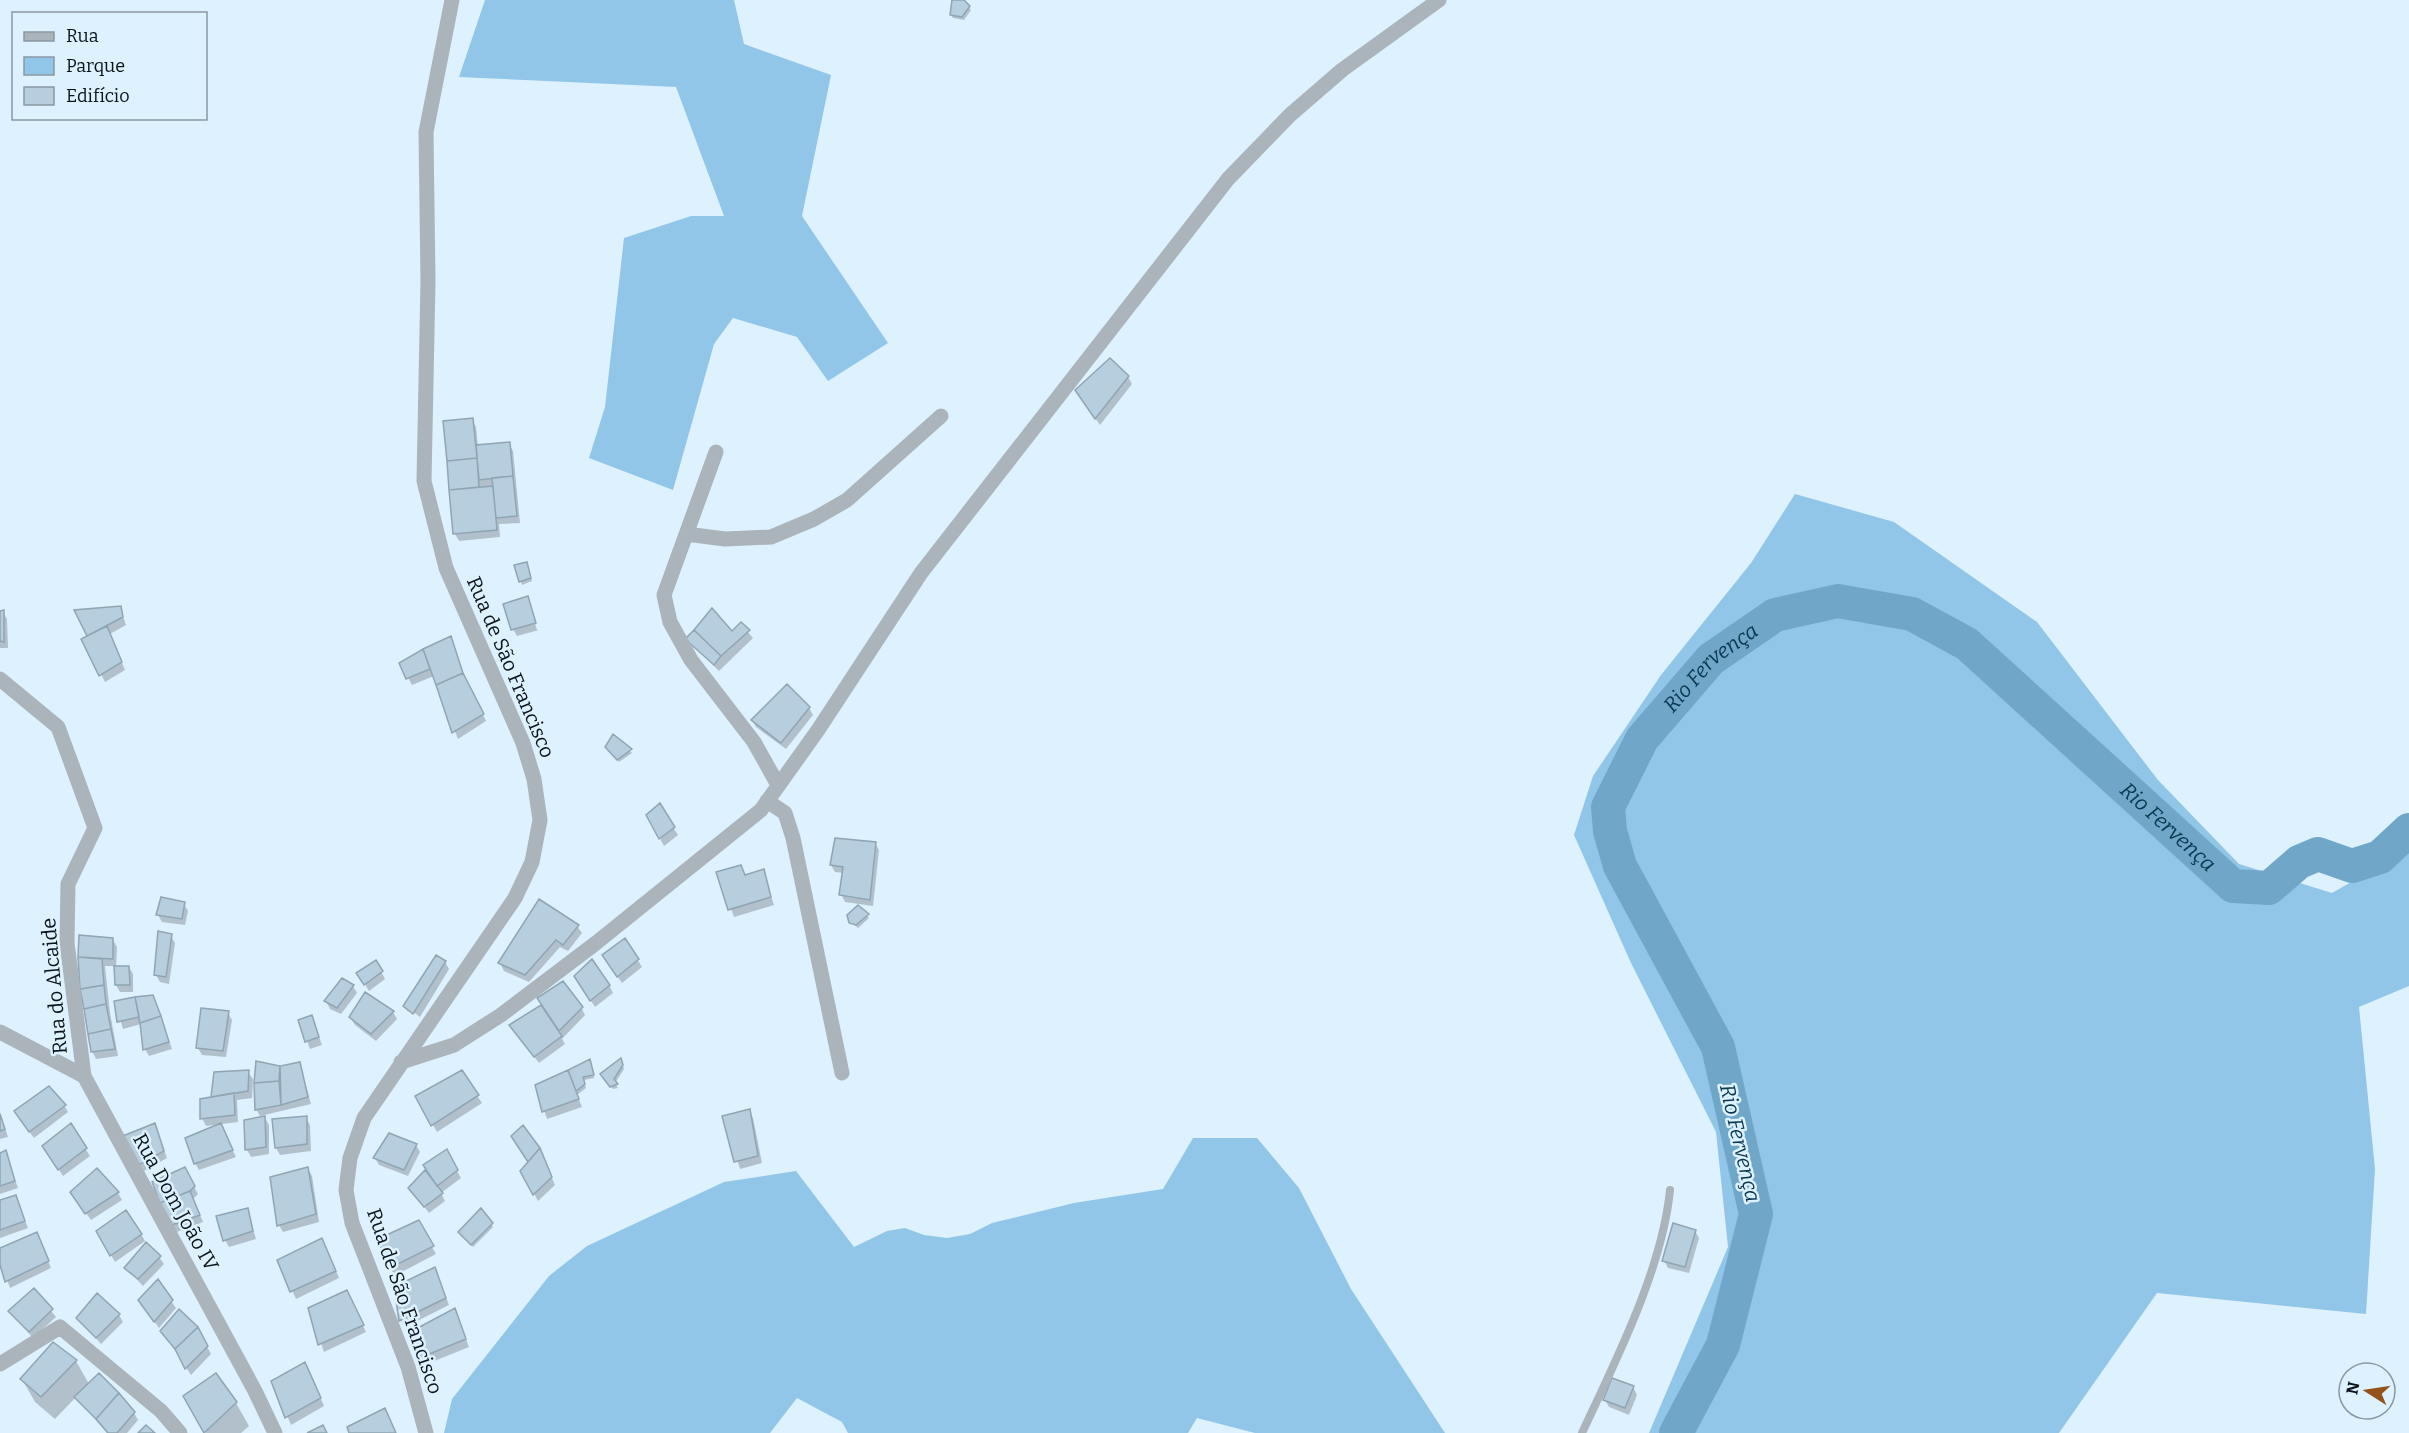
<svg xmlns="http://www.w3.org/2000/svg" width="2409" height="1433" viewBox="0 0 2409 1433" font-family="Bitter,serif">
<rect width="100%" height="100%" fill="#def1fe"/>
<!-- green -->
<path fill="#91c6e9" d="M485 0H734L744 44 831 75 802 216 888 343 828 381 797 337 733 318 714 344 673 490 589 458 605 407 624 238 691 216H724L676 87 459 77Z
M1795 494 1894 522 2037 622 2158 780 2239 864 2332 893 2409 849V986L2359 1007 2375 1169 2366 1314 2157 1293 2059 1433H1649L1728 1247 1716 1132 1631 963 1574 835 1593 776 1661 675 1751 563Z
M1193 1138H1257L1299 1188 1351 1289 1445 1433H1255L1197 1418 1188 1433H848L842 1422 797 1398 770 1433H444L452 1399 549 1276 587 1246 724 1182 796 1171 854 1247 887 1231 905 1228 924 1235 947 1238 970 1234 992 1223 1074 1203 1163 1189Z"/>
<!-- shadow -->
<path fill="#0003" d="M954 0H962L971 10 964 20 953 18 951 15Z
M1128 377 1132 384 1100 425 1081 398Z
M472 420 476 427 478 447 509 444 513 451 520 523 499 524 500 537 459 541 455 534 445 422Z
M516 566 528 567 532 581 522 585Z
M528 598 537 630H539L517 636 513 629Z
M120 607 126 625 110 634 125 670 105 682 83 640 89 637 76 611Z
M0 612H3L7 619 8 648H0Z
M741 624 753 638 719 671 687 639 732 634Z
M450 638 467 682 486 721 458 739 434 676 412 685 401 664Z
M809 708 813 715 786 749 756 727 752 720Z
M614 737 632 753 619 762 609 750Z
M659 806 678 835 664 846 648 815Z
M875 843 879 850 873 906 845 902 841 894 844 873 835 872 831 865Z
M763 871 774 905 734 917 718 873 745 876Z
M184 904 188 911 185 925 162 922 158 915Z
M858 907 869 918 858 928 851 922Z
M577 926 582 933 568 951 560 947 529 982 504 971 500 963Z
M171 936 175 943 169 984 160 982 156 975Z
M113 940 117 947 116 968 129 967 133 974V992H120L116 985V966H105L110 1013 118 1056 96 1059 92 1051 79 957Z
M625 940 642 967 622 983 608 963Z
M376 962 385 979 369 991 358 973Z
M445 962 449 969 420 1017 408 1008V1012L405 1006Z
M342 980 353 986 357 993 341 1014 330 1009 326 1001Z
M580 984 609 985 613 993 595 1007Z
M366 994 393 1012 397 1019 376 1041 355 1025 350 1017Z
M115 1002 156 1004 172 1049 149 1056 145 1049 141 1024 123 1029Z
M543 1006 581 1007 585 1015 562 1039 565 1044 539 1063 511 1026Z
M228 1013 232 1020 226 1057 202 1055 198 1048Z
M312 1017 322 1045 310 1049 300 1021Z
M257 1063 280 1067 300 1064 311 1104 260 1116 256 1109Z
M591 1063 594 1078 584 1080 586 1088 577 1095 582 1107 547 1119 536 1086 570 1077Z
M622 1063 624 1069 615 1083 618 1088 613 1089 604 1078Z
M248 1072 253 1079 252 1098 237 1100 238 1122 206 1126 202 1118 212 1098 215 1074Z
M461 1072 482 1103 437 1132 417 1096Z
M64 1105 68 1112 34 1138 20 1119Z
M749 1111 753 1118 762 1163 740 1169 724 1117Z
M0 1112 8 1137 0 1139Z
M265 1118 269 1125V1154L251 1157 247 1150Z
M306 1118 310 1125 311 1151 280 1155 276 1148Z
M70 1125 90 1156 63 1176 48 1153Z
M155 1125 167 1158 144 1171 125 1137Z
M224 1132 236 1157 199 1170 195 1163Z
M416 1145 420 1152 408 1176 379 1165 375 1158Z
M539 1149 555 1185 538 1201 522 1171Z
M5 1152 18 1188 0 1194V1154Z
M446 1152 461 1178 441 1193 445 1201 429 1213 410 1188Z
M184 1169 198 1194 193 1199 203 1222 174 1233 154 1183Z
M308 1169 312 1176 319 1222 283 1232 279 1225Z
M118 1193 122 1200 91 1220 76 1199Z
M15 1196 28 1228 0 1238V1202Z
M247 1209 256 1239 229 1247 225 1240Z
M418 1222 436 1254 394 1276 380 1240Z
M491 1223 493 1227 473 1247 462 1235Z
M1695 1231 1699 1238 1689 1273 1668 1268 1664 1260Z
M98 1232 141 1234 145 1241 115 1262Z
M37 1234 51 1268 10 1288 0 1259V1249Z
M326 1247 339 1278 296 1299 279 1261Z
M159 1257 164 1264 143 1286 126 1268Z
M435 1269 449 1305 405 1327 401 1320 395 1287Z
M158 1282 176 1308 159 1328 144 1307Z
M34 1290 56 1317 33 1338 10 1312Z
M350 1299 366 1332 324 1352 309 1309Z
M455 1310 469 1347 422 1366 418 1359 413 1332Z
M119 1315 123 1322 101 1344 78 1318Z
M197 1328 211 1354 191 1375 162 1331Z
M76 1361 89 1384 99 1375 134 1413 138 1420 127 1433H107L76 1397 55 1419 35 1402 22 1379Z
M308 1371 324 1406 291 1425 273 1382Z
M1633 1387 1637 1395 1629 1415 1609 1407 1605 1400Z
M185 1396 236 1403 249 1426 241 1433H206Z"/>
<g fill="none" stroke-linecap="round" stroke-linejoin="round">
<!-- river -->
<path stroke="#70a6c8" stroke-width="34" id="s1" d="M1676 1433 1723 1345 1756 1214 1718 1047 1620 866 1610 831 1608 807 1642 739 1711 659 1775 615 1838 601 1912 614 1967 644 2233 886 2269 888 2299 862 2318 854 2352 866 2380 857 2409 830"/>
</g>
<!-- building -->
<path fill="#b7cede" stroke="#8fa5b4" stroke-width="1.5" d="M952 0H964L970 6 962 17 950 15Z
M1110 358 1129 376 1095 419 1075 390Z
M473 418 477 458 447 461 443 421Z
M510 442 513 476 479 480 476 445Z
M477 458 479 487 449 490 447 461Z
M513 476 517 516 496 518 492 478Z
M493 486 497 530 453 534 449 490Z
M527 562 531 578 519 582 514 565Z
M528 596 536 623 511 630 503 604Z
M121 606 123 617 87 636 74 610Z
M712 608 732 631 741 622 750 630 721 656 694 630Z
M4 610V642L0 641V611Z
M107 626 122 662 99 676 81 639Z
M694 630 721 656 714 665 685 639Z
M451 636 463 673 436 685 423 649Z
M423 649 430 669 406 679 399 663Z
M463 673 484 714 452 733 436 685Z
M787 684 810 707 781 743 751 720Z
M613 734 632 749 617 760 605 747Z
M660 803 675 827 659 839 646 815Z
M835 838 876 842 870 900 839 895 843 867 830 865Z
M741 865 745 875 764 869 771 897 728 910 716 872Z
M161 897 185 902 182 919 156 915Z
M539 899 579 925 563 945 556 940 525 975 498 963Z
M858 905 869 914 856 925 849 923 847 915Z
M158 931 172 934 166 977 154 975Z
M79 935 113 938V959L78 957Z
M625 938 639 959 617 977 602 955Z
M436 955 446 961 413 1014 403 1006Z
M78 957 102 959 104 985 80 989Z
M592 959 610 985 590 1001 574 976Z
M376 960 383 971 364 985 356 973Z
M114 966H129L130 985H115Z
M342 978 354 985 337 1008 324 1001Z
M563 981 583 1007 559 1031 537 998Z
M104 985 106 1004 84 1009 80 989Z
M365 992 394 1011 371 1034 349 1017Z
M153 995 161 1016 140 1023 135 997Z
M135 997 139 1017 117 1022 114 1001Z
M106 1004 111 1029 88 1034 84 1009Z
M541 1005 562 1036 534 1057 509 1025Z
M201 1008 229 1011 223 1051 196 1048Z
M312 1015 319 1037 305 1042 298 1020Z
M161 1016 169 1042 143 1050 140 1023Z
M111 1029 115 1049 91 1052 88 1034Z
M621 1058 623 1065 614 1079 618 1084 610 1087 600 1074Z
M590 1059 594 1075 583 1077 585 1084 576 1091 568 1070Z
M256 1061 280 1066 279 1081 254 1083Z
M300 1062 308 1097 281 1105 280 1066Z
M249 1070 248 1091 211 1097 214 1072Z
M462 1070 479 1095 431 1126 415 1096Z
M568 1070 579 1099 542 1112 535 1085Z
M279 1081 281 1105 255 1110 254 1083Z
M49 1086 66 1105 29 1132 14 1111Z
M234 1093 235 1115 200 1119V1099Z
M750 1109 758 1156 734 1162 722 1116Z
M0 1114 5 1129 0 1131Z
M265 1116 266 1147 245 1150 244 1120Z
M307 1116V1144L275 1148 272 1119Z
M71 1123 87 1148 58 1170 42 1146Z
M155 1123 164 1151 139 1165 123 1136Z
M221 1123 233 1150 194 1164 185 1138Z
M523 1125 540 1148 528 1162 511 1136Z
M389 1133 417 1144 404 1170 373 1158Z
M540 1148 552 1177 533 1195 520 1171Z
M447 1149 458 1170 437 1186 423 1165Z
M6 1150 15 1181 0 1186V1153Z
M185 1167 195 1186 190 1191 160 1203 152 1182Z
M308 1167 316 1214 277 1226 270 1177Z
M97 1168 119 1192 85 1214 70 1192Z
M425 1170 443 1193 424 1207 408 1188Z
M190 1191 200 1215 169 1226 160 1203Z
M16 1195 25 1221 0 1230V1200Z
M248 1208 253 1231 223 1241 216 1216Z
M481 1208 493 1223 471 1245 458 1232Z
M126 1210 142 1234 110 1256 96 1231Z
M419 1220 434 1246 388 1269 378 1239Z
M1673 1223 1696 1230 1685 1267 1662 1261Z
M37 1232 49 1261 5 1282 0 1265V1248Z
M322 1238 336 1271 290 1292 277 1260Z
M146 1242 161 1256 138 1279 124 1268Z
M435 1267 446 1298 399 1321 394 1287Z
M158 1279 173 1300 154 1322 138 1300Z
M34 1288 53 1309 29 1332 8 1311Z
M347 1290 364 1325 318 1345 308 1308Z
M97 1293 120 1314 96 1338 76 1318Z
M455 1308 466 1339 417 1359 412 1331Z
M179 1309 198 1327 175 1349 160 1331Z
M198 1327 208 1346 185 1369 175 1349Z
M53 1342 77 1360 41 1397 20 1379Z
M305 1362 321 1398 285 1418 271 1381Z
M99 1373 119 1393 96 1419 74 1397Z
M216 1373 237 1402 204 1433 183 1396Z
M1612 1378 1634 1386 1625 1408 1603 1400Z
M119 1393 135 1412 117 1433H108L96 1419Z
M385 1408 396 1433H349L347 1427Z
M146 1425 155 1433H138Z
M323 1425 327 1433H307Z"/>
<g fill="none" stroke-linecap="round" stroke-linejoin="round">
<!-- lane -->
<path stroke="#aab4ba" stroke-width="8" d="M1582 1433C1616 1360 1662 1270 1670 1190"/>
<!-- street -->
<path stroke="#aab4ba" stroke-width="15" d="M716 452 664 595 670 622 691 660 754 742 778 785
M686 534 725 539 771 537 814 519 847 500 941 416
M0 679 58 727 95 828 68 884 67 943 84 1076
M767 801 785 813 793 838 842 1073
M0 1032 84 1076 255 1391 275 1433
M401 1062 454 1045 501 1015 596 943 761 810 818 730 921 573 1228 179 1290 115 1342 70 1439 0
M0 1364 60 1327 161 1411 180 1433
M426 1433 408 1367 352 1223 346 1190 350 1158 364 1118 515 898 532 862 540 820 534 779 523 743 446 568 424 481 428 281 426 132 452 0"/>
</g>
<g text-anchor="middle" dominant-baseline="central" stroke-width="5" stroke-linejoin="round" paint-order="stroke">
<!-- street labels -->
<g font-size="20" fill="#0b1319" stroke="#def1fe">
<text transform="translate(511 667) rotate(67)">Rua de São Francisco</text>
<text transform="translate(54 986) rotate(-95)">Rua do Alcaide</text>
<text transform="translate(176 1202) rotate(61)">Rua Dom João IV</text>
<text transform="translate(405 1301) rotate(71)">Rua de São Francisco</text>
</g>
<!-- water labels -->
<g font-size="21" font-style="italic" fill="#09374f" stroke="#def1fe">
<text stroke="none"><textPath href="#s1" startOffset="848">Rio Fervença</textPath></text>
<text stroke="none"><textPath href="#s1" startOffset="1406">Rio Fervença</textPath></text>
<text transform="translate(1740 1143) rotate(77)">Rio Fervença</text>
</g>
</g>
<!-- legend -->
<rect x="12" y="12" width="195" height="108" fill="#def1fe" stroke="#8a98a2" stroke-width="1.5"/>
<rect x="24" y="32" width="30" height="9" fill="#aab4ba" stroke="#8a98a2" stroke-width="1.5"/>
<text x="66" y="42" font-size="18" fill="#0b1319">Rua</text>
<rect x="24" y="57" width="30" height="18" fill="#91c6e9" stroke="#8a98a2" stroke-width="1.5"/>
<text x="66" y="72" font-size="18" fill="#0b1319">Parque</text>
<rect x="24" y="87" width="30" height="18" fill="#b7cede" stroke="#8a98a2" stroke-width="1.5"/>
<text x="66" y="102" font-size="18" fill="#0b1319">Edifício</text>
<!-- north arrow -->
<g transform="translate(2367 1391) rotate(282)"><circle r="28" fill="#def1fe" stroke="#8a98a2" stroke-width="1.5"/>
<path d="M0-4.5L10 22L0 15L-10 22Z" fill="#92521a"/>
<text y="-9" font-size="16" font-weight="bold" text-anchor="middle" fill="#0b1319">N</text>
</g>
</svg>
